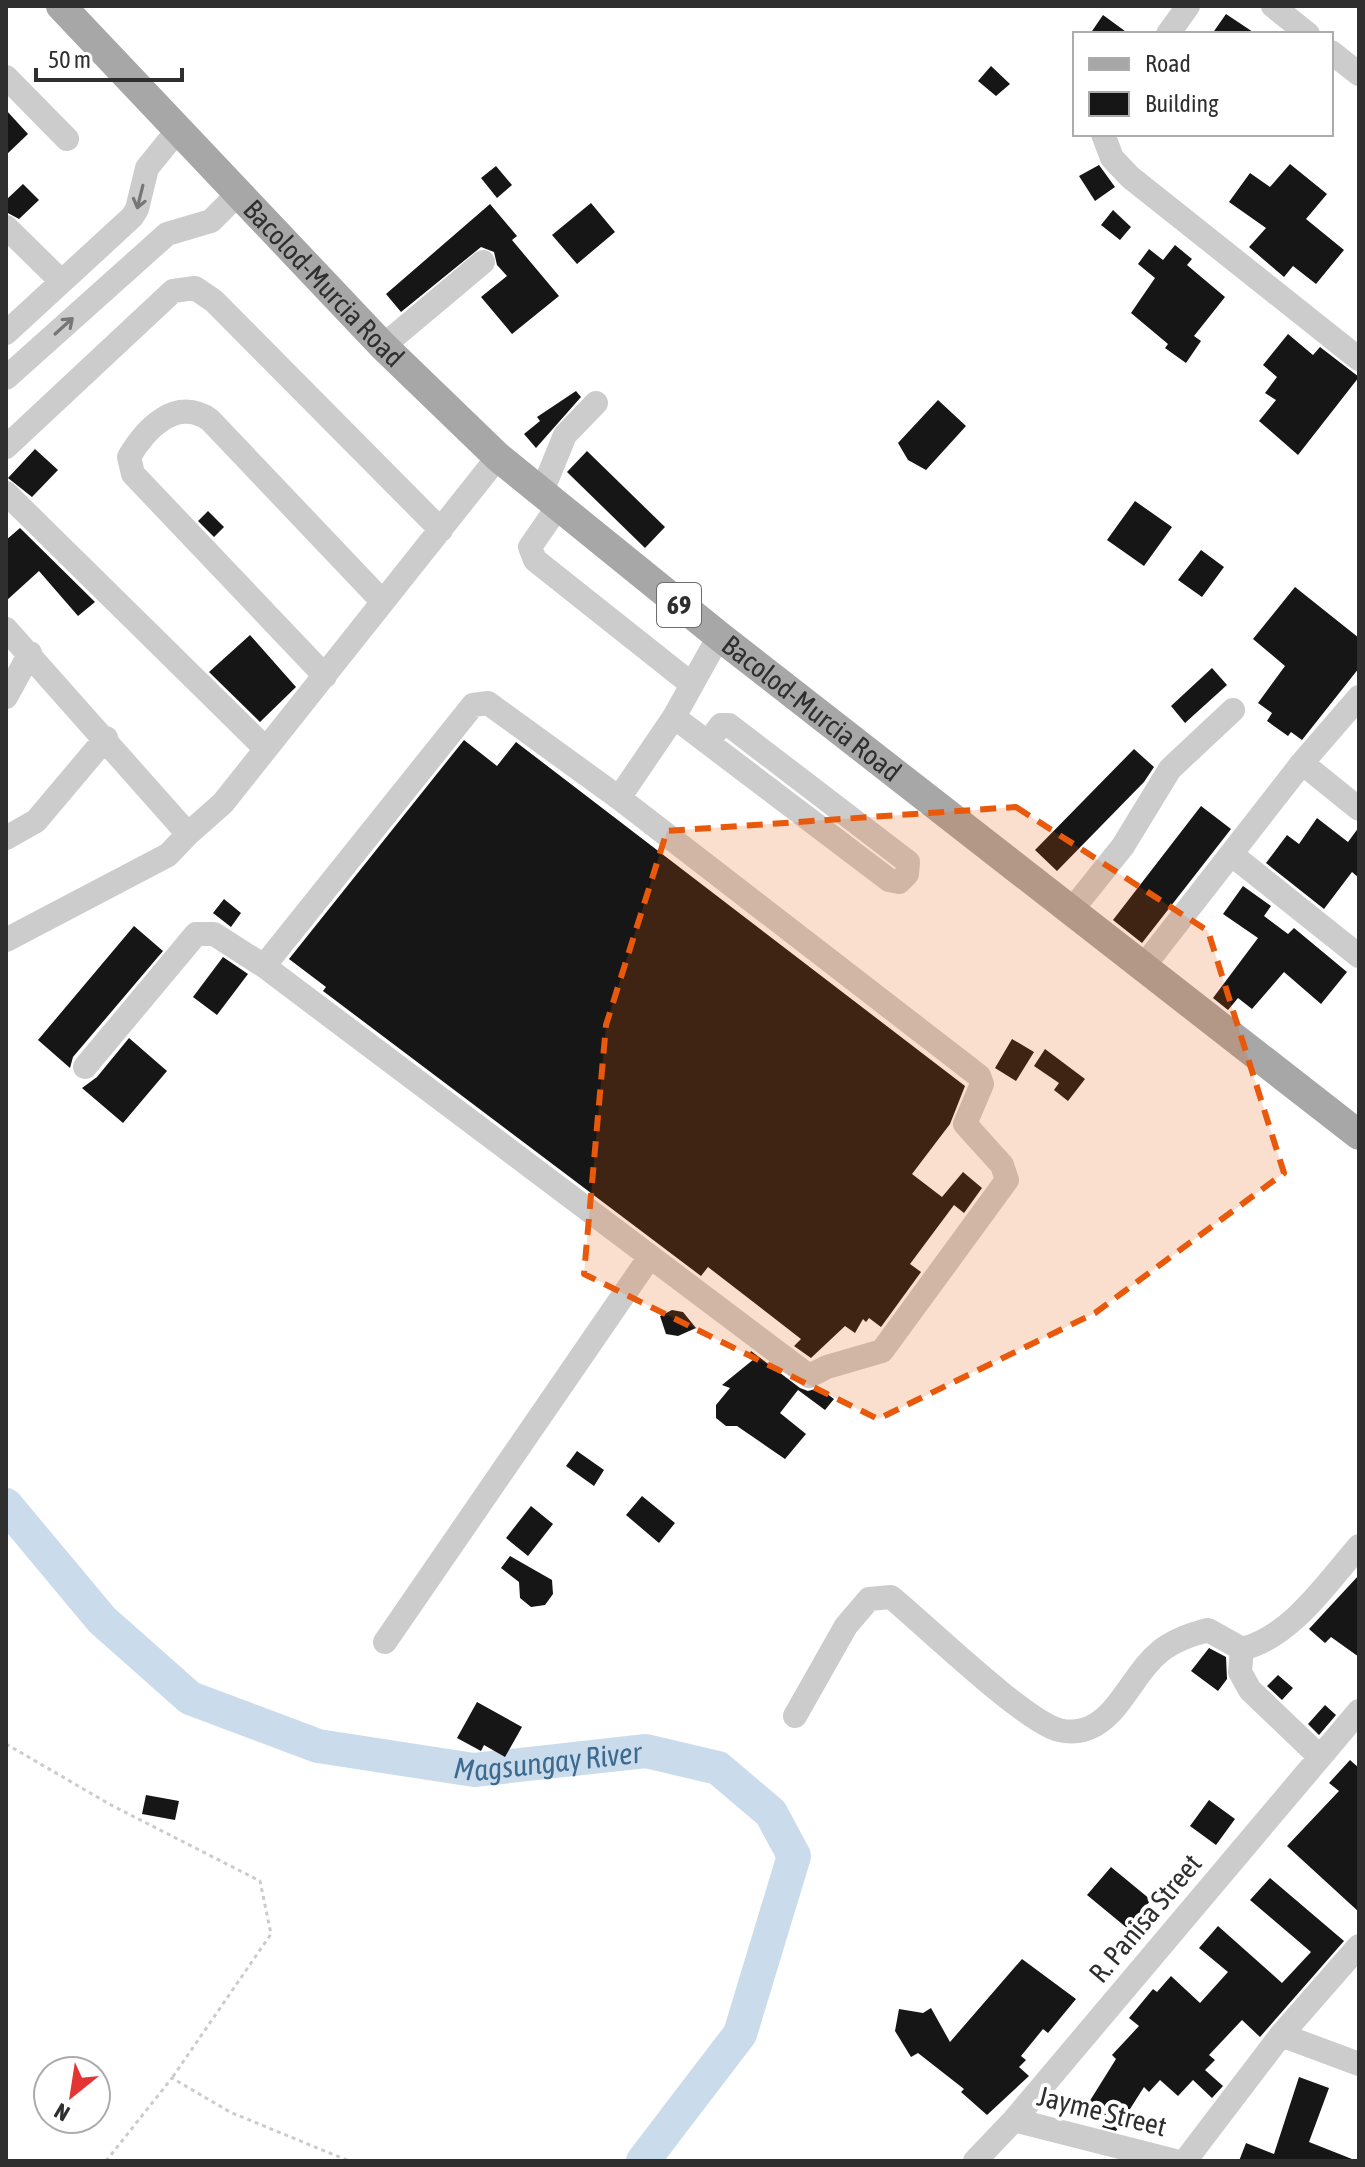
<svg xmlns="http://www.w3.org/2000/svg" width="1365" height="2167" viewBox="0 0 1365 2167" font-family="'Asap Condensed',sans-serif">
<rect width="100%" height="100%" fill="#fff"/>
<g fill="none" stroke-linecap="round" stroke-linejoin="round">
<!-- river -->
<path stroke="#cadcec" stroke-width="34" id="s1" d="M6 1505 102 1620 190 1698 318 1746 474 1770 646 1751 718 1768 771 1813 794 1856 740 2034 643 2161"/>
</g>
<!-- building -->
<path fill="#161616" d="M1226 14 1256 34H1212Z
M1103 15 1129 34H1090Z
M991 66 1010 84 996 96 978 81Z
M6 110 28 134 6 155Z
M1290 164 1327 194 1306 219 1344 250 1316 284 1293 266 1284 277 1249 247 1266 228 1229 202 1250 173 1270 187Z
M1099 165 1115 187 1095 201 1079 176Z
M496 166 512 185 497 198 481 178Z
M23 184 39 200 19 219 6 212V200Z
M591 203 615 232 577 264 552 235Z
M490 204 517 236 512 240 559 296 512 334 481 297 507 276 497 265 494 252 481 247 401 312 386 294Z
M1113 210 1131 227 1120 240 1101 225Z
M1175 245 1192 259 1187 265 1225 297 1194 336 1201 341 1186 363 1165 348 1168 344 1131 313 1155 278 1138 264 1149 249 1163 260Z
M1288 334 1313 355 1320 347 1359 377 1298 455 1259 421 1276 400 1265 393 1277 377 1263 365Z
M576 391 581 397 536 448 524 434 540 421 537 417Z
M938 400 966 426 926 470 908 460 898 443Z
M35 449 58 470 32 497 8 478Z
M587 451 665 527 645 548 567 472Z
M1135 501 1172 527 1144 566 1107 540Z
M208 511 224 527 214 537 198 521Z
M20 528 95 602 78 616 39 571 6 601V540Z
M1201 550 1224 567 1202 597 1178 580Z
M1295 587 1359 638V668L1302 740 1291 732 1288 736 1267 721 1272 713 1258 703 1285 666 1253 639Z
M250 635 296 687 260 722 209 672Z
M1212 668 1227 685 1185 723 1171 706Z
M464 740 497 766 516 742 965 1086 950 1124 912 1174 942 1197 963 1172 982 1188 964 1213 954 1205 910 1264 921 1272 881 1327 869 1318 866 1322 863 1319 855 1333 845 1326 811 1358 794 1346 801 1339 708 1267 701 1276 323 991 326 987 289 959Z
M1134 749 1154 767 1144 782 1057 871 1035 850Z
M1201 806 1231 829 1142 943 1113 920Z
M1317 818 1348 842 1359 827V878L1352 872 1324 909 1266 863 1287 835 1299 844Z
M1243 886 1271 906 1264 916 1288 934 1294 928 1347 972 1321 1004 1284 972 1252 1009 1238 998 1228 1010 1213 998 1258 938 1223 914Z
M224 899 241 913 231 927 213 913Z
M134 926 163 951 73 1057 70 1068 38 1040Z
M223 957 248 974 217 1015 193 997Z
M129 1038 167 1071 123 1123 82 1088 97 1077Z
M1012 1039 1034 1052 1016 1081 995 1068Z
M1045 1049 1085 1079 1068 1101 1054 1090 1059 1083 1034 1066Z
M672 1310 683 1312 696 1328 678 1336 666 1334 660 1316Z
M751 1351 800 1388 808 1391 819 1388 834 1399 825 1410 798 1390 780 1413 806 1434 785 1459 737 1426H726L716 1418V1405L730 1388 722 1385 754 1359 749 1355Z
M577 1451 604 1470 594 1486 566 1466Z
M642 1496 675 1523 659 1543 626 1515Z
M531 1506 553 1524 528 1556 506 1538Z
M510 1556 552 1580 553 1594 545 1605 531 1607 520 1598 519 1582 501 1568Z
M1359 1575V1657L1331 1637 1325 1643 1309 1629Z
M1209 1648 1226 1657 1227 1679 1218 1691 1191 1671Z
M1278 1675 1293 1688 1282 1700 1267 1686Z
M477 1702 522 1727 505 1757 484 1745 481 1751 457 1738Z
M1325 1705 1336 1715 1319 1735 1308 1724Z
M1350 1760 1359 1768V1912L1287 1846 1339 1791 1329 1783Z
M146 1795 179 1801 175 1820 142 1814Z
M1209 1800 1235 1819 1216 1845 1190 1826Z
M1111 1867 1151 1900 1127 1928 1087 1895Z
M1270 1878 1344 1941 1260 2037 1242 2020 1209 2055 1215 2060 1205 2070 1223 2086 1212 2098 1193 2080 1178 2096 1160 2080 1149 2092 1144 2087 1116 2131 1102 2127 1106 2120 1086 2107 1116 2059 1112 2055 1139 2026 1129 2018 1153 1989 1157 1992 1171 1976 1200 2003 1228 1972 1199 1948 1218 1926 1282 1983 1311 1952 1250 1900Z
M1022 1959 1076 1999 1048 2033 1043 2029 1021 2056 1026 2060 1019 2067 1029 2076 987 2115 961 2092 964 2089 918 2053 911 2057 895 2031 899 2009 923 2013 931 2008 950 2042Z
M1299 2077 1329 2088 1309 2142 1357 2161H1239L1246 2143 1274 2154Z"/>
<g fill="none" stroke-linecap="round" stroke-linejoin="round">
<!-- path -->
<path stroke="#ccc" stroke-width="3" stroke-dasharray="4 4" stroke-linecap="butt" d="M6 1744 111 1805 260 1881 271 1934 172 2078
M106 2161 172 2078 230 2112 349 2161"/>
<!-- minor -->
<path stroke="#ccc" stroke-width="24" d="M1273 6 1308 34
M1168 34 1188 6
M1331 52 1359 74
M6 77 67 139
M1103 134 1112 158 1130 177 1359 359
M6 227 61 281
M6 333 132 217 137 209 147 168 177 131
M383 346 483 262
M6 378 167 234 211 221 237 195
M6 447 173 291 195 288 214 301 441 530
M6 493 265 748
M541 494 565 435 596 403
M557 508 530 547 535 560 690 683
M6 629 188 834 223 803 498 457
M325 676 133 474 129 457C146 428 177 396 210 420L382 601
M6 697 30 653
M674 717 889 880 899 882 907 874 908 862 729 725H721L708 742
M1302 763 1359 809
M619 798 488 703 473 705 264 966 809 1376 827 1367 882 1351 1007 1180 1002 1165 965 1124 982 1084 979 1076 619 798 674 717 719 636
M6 838 36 821 106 738
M1231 854 1359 956
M1071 911 1123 846 1170 769 1233 710
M6 940 168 855 188 834
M1143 967 1302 763 1359 697
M85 1067 196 934H214L264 966
M385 1642 649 1258
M1242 1649 1240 1672 1250 1690 1320 1757
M795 1716 846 1626 869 1599 891 1597C925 1625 1024 1721 1059 1730 1084 1736 1102 1724 1117 1705 1149 1663 1153 1644 1208 1630L1242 1649C1291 1637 1327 1583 1359 1546
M1281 2035 1359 2064
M1014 2120 1175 2161
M975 2161 1014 2120 1359 1711
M1185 2161 1281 2035 1359 1946"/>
<!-- major -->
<path stroke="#a7a7a7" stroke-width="30" id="s2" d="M61 6 383 346 498 457 719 636 1359 1135"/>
</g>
<!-- one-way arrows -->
<defs><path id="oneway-shaft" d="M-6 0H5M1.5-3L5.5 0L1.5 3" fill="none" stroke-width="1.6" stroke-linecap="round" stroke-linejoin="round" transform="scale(2)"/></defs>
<g stroke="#767676">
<use href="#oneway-shaft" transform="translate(140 197) rotate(104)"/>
<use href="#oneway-shaft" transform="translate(64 326) rotate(-42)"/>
</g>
<!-- marked area -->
<path fill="#e8590c" fill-opacity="0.2" stroke="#e8590c" stroke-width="6" stroke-dasharray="16 10" stroke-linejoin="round" d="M1016 807 1208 931 1284 1173 1095 1313 878 1419 584 1274 606 1025 667 831Z"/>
<g text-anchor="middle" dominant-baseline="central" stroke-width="8" stroke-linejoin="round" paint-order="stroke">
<!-- shield labels -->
<rect fill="#fff" stroke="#6d6d6d" stroke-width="2" x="657" y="583" width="44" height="44" rx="6"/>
<g font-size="26" font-weight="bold" fill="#2f2f2f">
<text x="679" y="605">69</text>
</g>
<!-- street labels -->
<g font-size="28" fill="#2f2f2f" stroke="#fff">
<text stroke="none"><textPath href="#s2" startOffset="382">Bacolod-Murcia Road</textPath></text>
<text stroke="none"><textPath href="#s2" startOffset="1030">Bacolod-Murcia Road</textPath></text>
<text transform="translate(1145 1918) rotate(-50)">R. Panisa Street</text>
<text transform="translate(1102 2111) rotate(14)">Jayme Street</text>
</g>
<!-- water labels -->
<g font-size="30" font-style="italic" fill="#3d6a91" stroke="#fff">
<text stroke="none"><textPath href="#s1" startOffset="636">Magsungay River</textPath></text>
</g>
</g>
<!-- border -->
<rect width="1365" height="2167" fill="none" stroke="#2f2f2f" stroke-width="16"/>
<!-- legend -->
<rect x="1073" y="32" width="260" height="104" fill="#ffffff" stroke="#acacac" stroke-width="2"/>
<rect x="1089" y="58" width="40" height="12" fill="#a7a7a7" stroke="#acacac" stroke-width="2"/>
<text x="1145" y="72" font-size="24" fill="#2f2f2f">Road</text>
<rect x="1089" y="92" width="40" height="24" fill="#161616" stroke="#acacac" stroke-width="2"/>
<text x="1145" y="112" font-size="24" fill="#2f2f2f">Building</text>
<!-- north arrow -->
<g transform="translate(72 2095) rotate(210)"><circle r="38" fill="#ffffff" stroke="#acacac" stroke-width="2"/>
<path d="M0-6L14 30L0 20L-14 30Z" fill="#e43434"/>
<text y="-12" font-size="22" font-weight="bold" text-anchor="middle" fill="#2f2f2f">N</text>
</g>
<!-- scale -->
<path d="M36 68v12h146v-12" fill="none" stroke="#2f2f2f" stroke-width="4"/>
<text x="48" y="68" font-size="24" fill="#2f2f2f" stroke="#ffffff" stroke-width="6" paint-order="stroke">50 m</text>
</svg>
